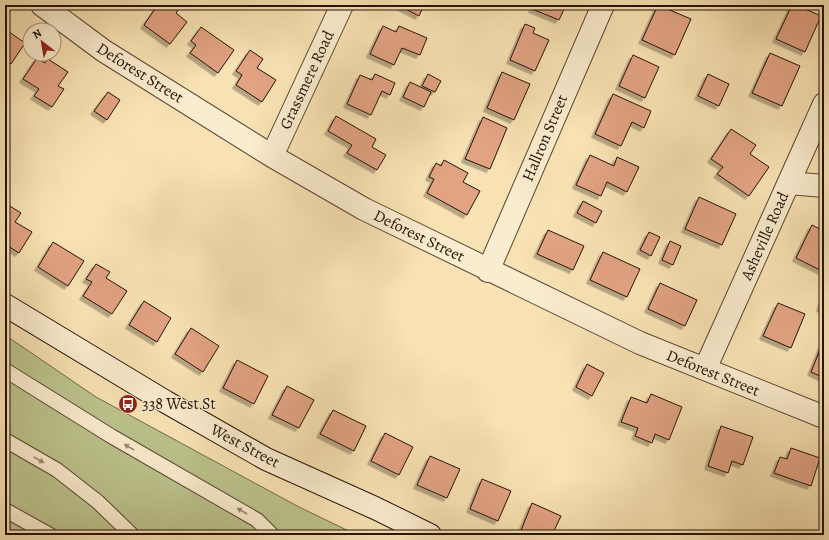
<svg xmlns="http://www.w3.org/2000/svg" width="829" height="540" viewBox="0 0 829 540" font-family="Alegreya,serif">
<defs>
<filter id="shadow"><feDropShadow dx="-3.5" dy="3.5" stdDeviation="0" flood-color="#0004"/></filter>
</defs>
<rect width="100%" height="100%" fill="#f8e2b3"/>
<filter id="stains"><feTurbulence type="fractalNoise" baseFrequency=".005" numOctaves="4"/><feColorMatrix values="0 0 0 0 .2 0 0 0 0 .09 0 0 0 0 .02 0 0 0 .5 -.17"/></filter>
<radialGradient id="worn" r=".72"><stop offset=".6" stop-color="#630" stop-opacity="0"/><stop offset="1" stop-color="#630" stop-opacity=".3"/></radialGradient>
<!-- green -->
<path fill="#bcc38d" stroke="#706a4a" d="M5 335 96 397 299 507 357 535H5Z"/>
<!-- building -->
<path fill="#e2a383" stroke="#251208" filter="url(#shadow)" d="M155 5H177L180 7 176 13 187 22 170 44 144 25 157 6Z
M398 5H424L419 16Z
M534 5H566L559 20 532 9Z
M658 5 691 19 675 55 642 40Z
M792 5H796L821 16 805 52 776 39Z
M525 24 535 28 533 33 549 40 535 71 510 60Z
M383 26 396 32 399 26 427 38 420 55 402 48 394 65 370 54Z
M201 27 234 50 218 73 190 53 196 45 191 41Z
M5 29 25 43 11 64 5 60Z
M250 50 263 59 257 68 276 80 262 102 236 85 242 75 236 71Z
M770 53 800 66 782 106 752 93Z
M633 55 659 67 645 98 619 86Z
M37 58 45 63 48 59 68 72 58 86 64 89 52 107 34 96 39 89 23 79Z
M502 72 530 84 514 120 487 108Z
M375 74 395 83 390 95 382 91 371 115 347 104 360 75 372 80Z
M428 74 441 81 435 92 422 86Z
M708 74 729 84 719 106 698 96Z
M410 82 431 92 424 107 403 97Z
M108 92 120 100 107 120 94 111Z
M613 94 651 111 644 128 632 122 621 146 595 134Z
M336 116 376 139 372 147 386 155 377 170 347 153 352 145 328 131Z
M483 117 507 128 490 169 465 159Z
M731 129 756 145 750 154 769 167 749 196 717 174 723 167 711 159Z
M590 155 614 166 617 157 639 167 627 192 607 182 601 196 576 185Z
M444 160 468 173 463 182 480 191 467 215 427 193 434 179 429 177 436 163 441 166Z
M699 197 736 214 722 245 685 229Z
M583 201 602 211 596 223 577 213Z
M5 203 21 213 15 222 32 232 19 253 8 246 5 251Z
M812 225 824 231V272L796 258Z
M548 230 584 246 573 270 537 254Z
M649 232 660 237 651 256 640 250Z
M670 241 681 246 673 265 662 260Z
M53 242 84 261 68 286 38 267Z
M603 252 640 269 627 297 590 280Z
M96 264 110 272 106 278 127 291 112 314 83 296 92 282 86 279Z
M660 283 697 300 685 326 648 309Z
M824 295V309L820 308Z
M144 301 171 318 157 342 129 325Z
M778 303 805 314 791 348 763 336Z
M191 328 219 346 203 372 175 354Z
M823 342H824V378L811 372Z
M237 360 268 376 254 404 223 388Z
M587 364 604 373 592 396 576 387Z
M287 386 314 400 299 428 272 415Z
M651 394 682 407 669 440 655 434 652 443 635 436 638 428 621 422 631 397 647 403Z
M333 410 366 426 354 451 320 434Z
M721 426 753 437 743 465 732 461 728 473 708 466Z
M385 433 413 447 399 475 371 461Z
M791 448 820 458 811 486 774 473 780 457 787 459Z
M430 456 460 469 447 498 417 485Z
M482 479 511 491 498 521 470 509Z
M532 503 561 516 552 535H524L520 533Z"/>
<g fill="none" stroke-linecap="round" stroke-linejoin="round">
<defs>
<path id="lane" d="M5 370 111 436 257 520 272 535
M5 440 57 470 98 502 132 535
M5 510 50 535"/>
<path id="street" d="M42 5 104 51 272 156 364 209 640 343 824 417
M272 156 342 5
M789 183 824 186
M488 271 603 5
M705 369 824 104"/>
<path id="secondary" d="M5 305 166 402 266 459 375 508 430 535"/>
</defs>
<!-- lane casing -->
<use href="#lane" stroke="#5a4633" stroke-width="16"/>
<!-- street casing -->
<use href="#street" stroke="#5a4633" stroke-width="24"/>
<!-- secondary casing -->
<use href="#secondary" stroke="#251208" stroke-width="24"/>
<!-- lane -->
<use href="#lane" stroke="#faecce" stroke-width="14"/>
<!-- street -->
<use href="#street" stroke="#faecce" stroke-width="22"/>
<!-- secondary -->
<use href="#secondary" stroke="#faecce" stroke-width="22"/>
</g>
<!-- one-way arrows -->
<defs><path id="oneway-solid" d="M-6-.8H1V-3.2L6.5 0L1 3.2V.8H-6Z"/></defs>
<g fill="#9a8a75">
<use href="#oneway-solid" transform="translate(129 447) rotate(-150)"/>
<use href="#oneway-solid" transform="translate(39 460) rotate(30)"/>
<use href="#oneway-solid" transform="translate(242 511) rotate(-150)"/>
</g>
<!-- icons -->
<defs>
<symbol id="bus-disc" viewBox="-11 -11 22 22"><circle r="9.5" fill="#8f2418" stroke="#faecce"/><path d="M-5-6H5V4H4V6H2V4H-2V6H-4V4H-5ZM-3.5-4V0h7V-4ZM-3.5 1.2v1.5H-2V1.2ZM2 1.2v1.5H3.5V1.2Z" fill="#fff"/></symbol>
</defs>
<g fill-rule="evenodd">
<use href="#bus-disc" x="117" y="393" width="22" height="22"/>
</g>
<g text-anchor="middle" dominant-baseline="central" stroke-width="3" stroke-linejoin="round" paint-order="stroke">
<!-- street labels -->
<g font-size="16" fill="#251208" stroke="#faecce">
<text transform="translate(140 73) rotate(32)">Deforest Street</text>
<text transform="translate(307 80) rotate(-65)">Grassmere Road</text>
<text transform="translate(545 138) rotate(-67)">Hallron Street</text>
<text transform="translate(419 236) rotate(26)">Deforest Street</text>
<text transform="translate(765 236) rotate(-66)">Asheville Road</text>
<text transform="translate(713 373) rotate(22)">Deforest Street</text>
<text transform="translate(245 446) rotate(28)">West Street</text>
</g>
<!-- poi labels -->
<g font-size="16" fill="#251208" stroke="#faecce" text-anchor="start">
<text x="142" y="404">338 West St</text>
</g>
</g>
<!-- margin -->
<rect width="829" height="540" fill="none" stroke="#f8e2b3" stroke-width="20"/>
<rect x="6" y="6" width="817" height="528" fill="none" stroke="#251208" stroke-width="2"/>
<rect x="10" y="10" width="809" height="520" fill="none" stroke="#251208"/>
<!-- north arrow -->
<g transform="translate(42 42) rotate(329)"><circle r="19" fill="#faecce" stroke="#a5957f"/>
<path d="M0-3L7 15L0 10L-7 15Z" fill="#8f2418"/>
<text y="-6" font-size="11" font-weight="bold" text-anchor="middle" fill="#251208">N</text>
</g>
<rect width="100%" height="100%" filter="url(#stains)"/>
<rect width="100%" height="100%" fill="url(#worn)"/>
</svg>
